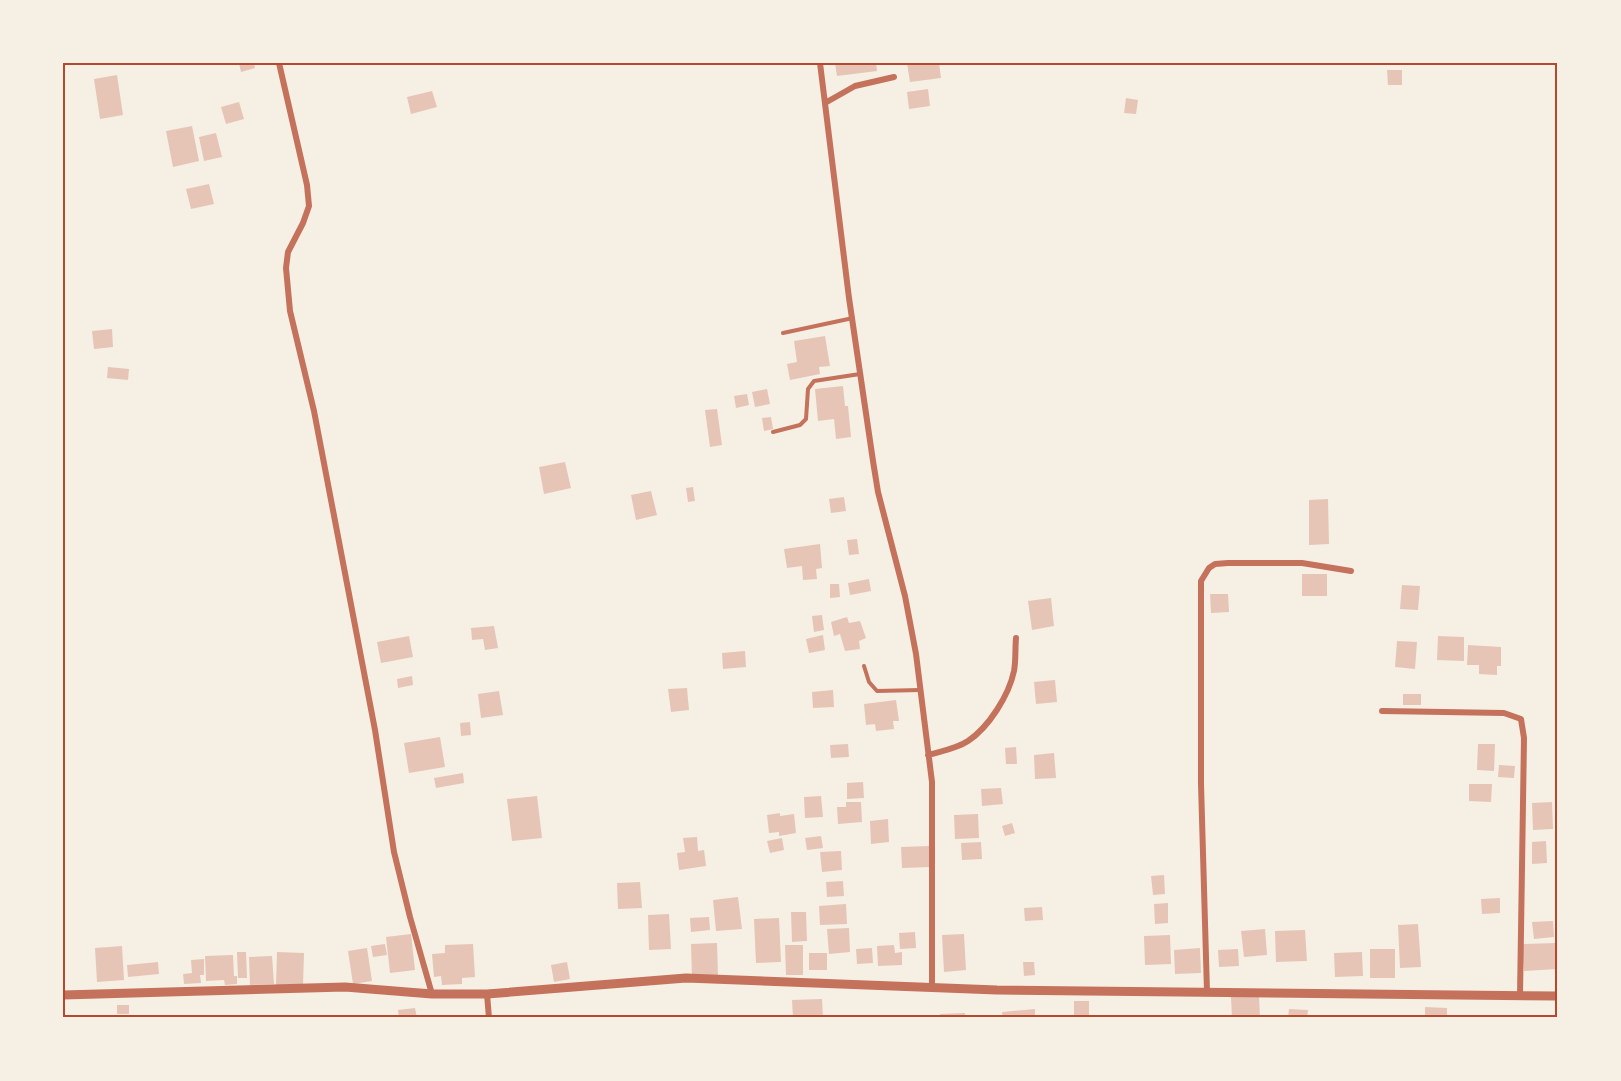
<svg xmlns="http://www.w3.org/2000/svg" width="1621" height="1081" viewBox="0 0 1621 1081" font-family="Overpass,sans-serif">
<rect width="100%" height="100%" fill="#f6efe4"/>
<!-- building -->
<path fill="#e6c5b7" d="M239 63H254L255 68 241 72Z
M835 63H876L877 71 837 76Z
M907 63H939L941 78 910 82Z
M1387 70H1402V85H1388Z
M117 75 123 115 100 119 94 79Z
M928 89 930 106 909 109 907 92Z
M432 91 437 107 411 114 407 97Z
M1126 98 1138 100 1136 114 1124 113Z
M239 102 244 119 226 124 221 107Z
M192 126 199 161 173 167 166 131Z
M216 133 222 157 204 161 199 137Z
M209 184 214 204 191 209 186 189Z
M112 329 113 347 94 349 92 331Z
M825 336 830 366 819 367 820 374 790 380 787 364 797 362 794 341Z
M108 367 129 369 128 380 107 378Z
M843 386 845 406H848L851 437 836 439 834 419 818 421 815 389Z
M767 389 770 404 755 407 752 392Z
M747 394 749 405 736 408 734 396Z
M717 409 722 445 710 447 705 410Z
M771 417 773 429 764 431 762 418Z
M565 462 571 488 544 494 539 467Z
M693 487 695 501 688 502 686 488Z
M651 491 657 515 636 520 631 495Z
M844 497 846 511 831 513 829 499Z
M1328 499 1329 544 1309 545V500Z
M857 539 859 554 849 555 847 540Z
M820 544 822 568 816 569 817 579 803 580 802 566 787 568 784 549Z
M1302 574H1327V596H1302Z
M869 579 871 591 850 595 848 583Z
M830 584H839L840 597 830 598Z
M1402 585 1420 586 1418 610 1400 609Z
M1210 594H1228L1229 612 1211 613Z
M1051 598 1054 626 1032 630 1028 601Z
M822 615 824 630 814 632 812 616Z
M847 617 849 623 860 621 866 638 859 641 860 649 845 651 840 634 834 636 831 622Z
M494 626 498 648 485 650 483 639 472 640 471 628Z
M823 635 825 650 809 653 806 639Z
M409 636 413 657 381 663 377 642Z
M1438 636 1464 637V661L1437 660Z
M1397 641 1417 642 1415 669 1395 667Z
M1468 645 1501 647V666H1497V675L1479 674V665H1467Z
M745 651 746 667 723 669 722 653Z
M412 676 413 685 398 688 397 679Z
M1055 680 1057 702 1036 704 1034 682Z
M687 688 689 710 671 712 668 689Z
M833 690 834 707 813 708 812 692Z
M499 691 503 715 481 718 478 694Z
M1403 694H1421V705H1403Z
M896 700 899 721H893L894 729 876 731 875 724 866 725 864 704Z
M470 722 471 735 461 736 460 723Z
M440 737 445 767 409 773 404 743Z
M848 744 849 757 831 758 830 745Z
M1478 744H1495L1494 771 1477 770Z
M1016 747 1017 764H1006L1005 748Z
M1054 753 1056 778 1035 779 1034 755Z
M1499 765 1515 766 1514 778 1498 777Z
M463 773 464 783 436 788 434 778Z
M863 782 864 798 847 799V783Z
M1469 784H1492L1491 802 1469 801Z
M1001 788 1003 804 982 806 981 789Z
M537 796 542 838 512 841 507 799Z
M821 796 823 817 805 818 804 797Z
M846 802H861L862 822 838 824 837 807H846Z
M1552 802 1553 829 1533 830 1532 803Z
M780 813V816L794 814 796 833 779 836V832L769 833 767 815Z
M978 814 979 838 955 839 954 815Z
M888 819 889 842 871 844 870 821Z
M1012 823 1015 833 1005 836 1002 826Z
M821 836 823 848 807 850 805 838Z
M697 837 698 851 704 850 706 866 679 870 677 853 685 852 683 838Z
M782 838 784 850 770 853 767 841Z
M1546 841 1547 863 1532 864V842Z
M981 842 982 859 962 860 961 843Z
M929 846 930 867 902 868 901 847Z
M841 851 842 870 822 872 820 852Z
M1164 875 1165 894 1153 895 1151 876Z
M843 881 844 896 827 897 826 882Z
M640 882 642 908 618 909 617 883Z
M738 897 742 929 716 931 713 900Z
M1500 898V913L1482 914 1481 899Z
M1168 903V923L1155 924 1154 904Z
M846 904 847 924 820 925 819 906Z
M1042 907 1043 920 1025 921 1024 908Z
M791 912H806L807 941 792 942Z
M669 914 671 949 649 950 648 915Z
M709 917 710 930 691 932 690 918Z
M779 918 781 962 756 963 754 919Z
M1553 921 1554 937 1534 939 1532 922Z
M1418 924 1421 967 1400 968 1398 925Z
M849 928 850 952 829 954 827 929Z
M1265 929 1267 955 1244 957 1241 931Z
M1305 930 1307 961 1276 962 1275 931Z
M915 932 916 948 900 949 899 933Z
M411 934 415 970 390 973 386 937Z
M964 934 966 970 944 972 942 935Z
M1170 935 1171 964 1145 965 1144 936Z
M717 943 718 976 692 977 691 944Z
M1556 943 1558 969 1524 971 1522 944Z
M385 944 387 955 373 957 371 946Z
M473 944 475 977 462 978V984L442 985 441 976 434 977 432 954 445 953V945Z
M785 945H803V975H786Z
M894 945 895 953 902 952V965L878 966 877 946Z
M122 946 124 980 97 982 95 948Z
M367 948 372 981 353 984 348 951Z
M872 948 873 963 857 964 856 949Z
M1200 948 1201 973 1175 974 1174 950Z
M1238 949 1239 966 1219 967 1218 950Z
M1370 949H1395V978H1370Z
M237 952H246L247 978H238Z
M277 952 304 953 303 985H276Z
M1362 952 1363 976 1335 977 1334 953Z
M809 953H827V970H809Z
M233 955 234 976H237V984L225 985 224 980 206 981 205 956Z
M272 956 274 984 250 985 249 957Z
M204 959V975H200L201 983 184 984 183 974 192 973 191 960Z
M158 962 159 974 128 977 127 965Z
M567 962 570 979 554 982 551 965Z
M1023 962H1034L1035 975 1024 976Z
M1259 996 1260 1018H1232L1231 997Z
M822 999 823 1018H793L792 1000Z
M1074 1001H1089V1018H1074Z
M117 1005H129V1014H117Z
M1425 1007 1447 1008V1018H1425Z
M415 1008 417 1018H399L398 1010Z
M1035 1009V1018H1003L1002 1012Z
M1289 1009 1308 1010 1307 1018H1288Z
M965 1013V1018H940V1014Z"/>
<g fill="none" stroke-linecap="round" stroke-linejoin="round">
<!-- service -->
<path stroke="#c5725c" stroke-width="4" d="M783 333 853 318
M773 432 800 425 806 419 808 389 814 381 860 374
M864 666 869 682 877 691 920 690"/>
<!-- minor -->
<path stroke="#c5725c" stroke-width="6" d="M279 63 307 185 309 206 303 223 288 252 286 268 290 311 314 411 375 730 394 852 410 917 432 994
M820 63 849 298 873 461 878 492 905 596 916 654 932 782V989
M825 103 855 86 894 77
M1382 711 1504 713 1521 719 1524 738 1520 996
M928 755C941 751 956 749 968 741 989 727 1009 695 1014 671 1016 660 1015 649 1016 638
M1207 992 1201 784V581L1209 568 1215 564 1228 563H1302L1351 571
M487 994 489 1018"/>
<!-- tertiary -->
<path stroke="#c5725c" stroke-width="9" d="M63 995 345 987 432 994H487L686 978 997 990 1558 996"/>
</g>
<!-- border -->
<rect width="1621" height="1081" fill="none" stroke="#f6efe4" stroke-width="129"/>
<rect x="64" y="64" width="1492" height="952" fill="none" stroke="#b5482f" stroke-width="2"/>
</svg>
